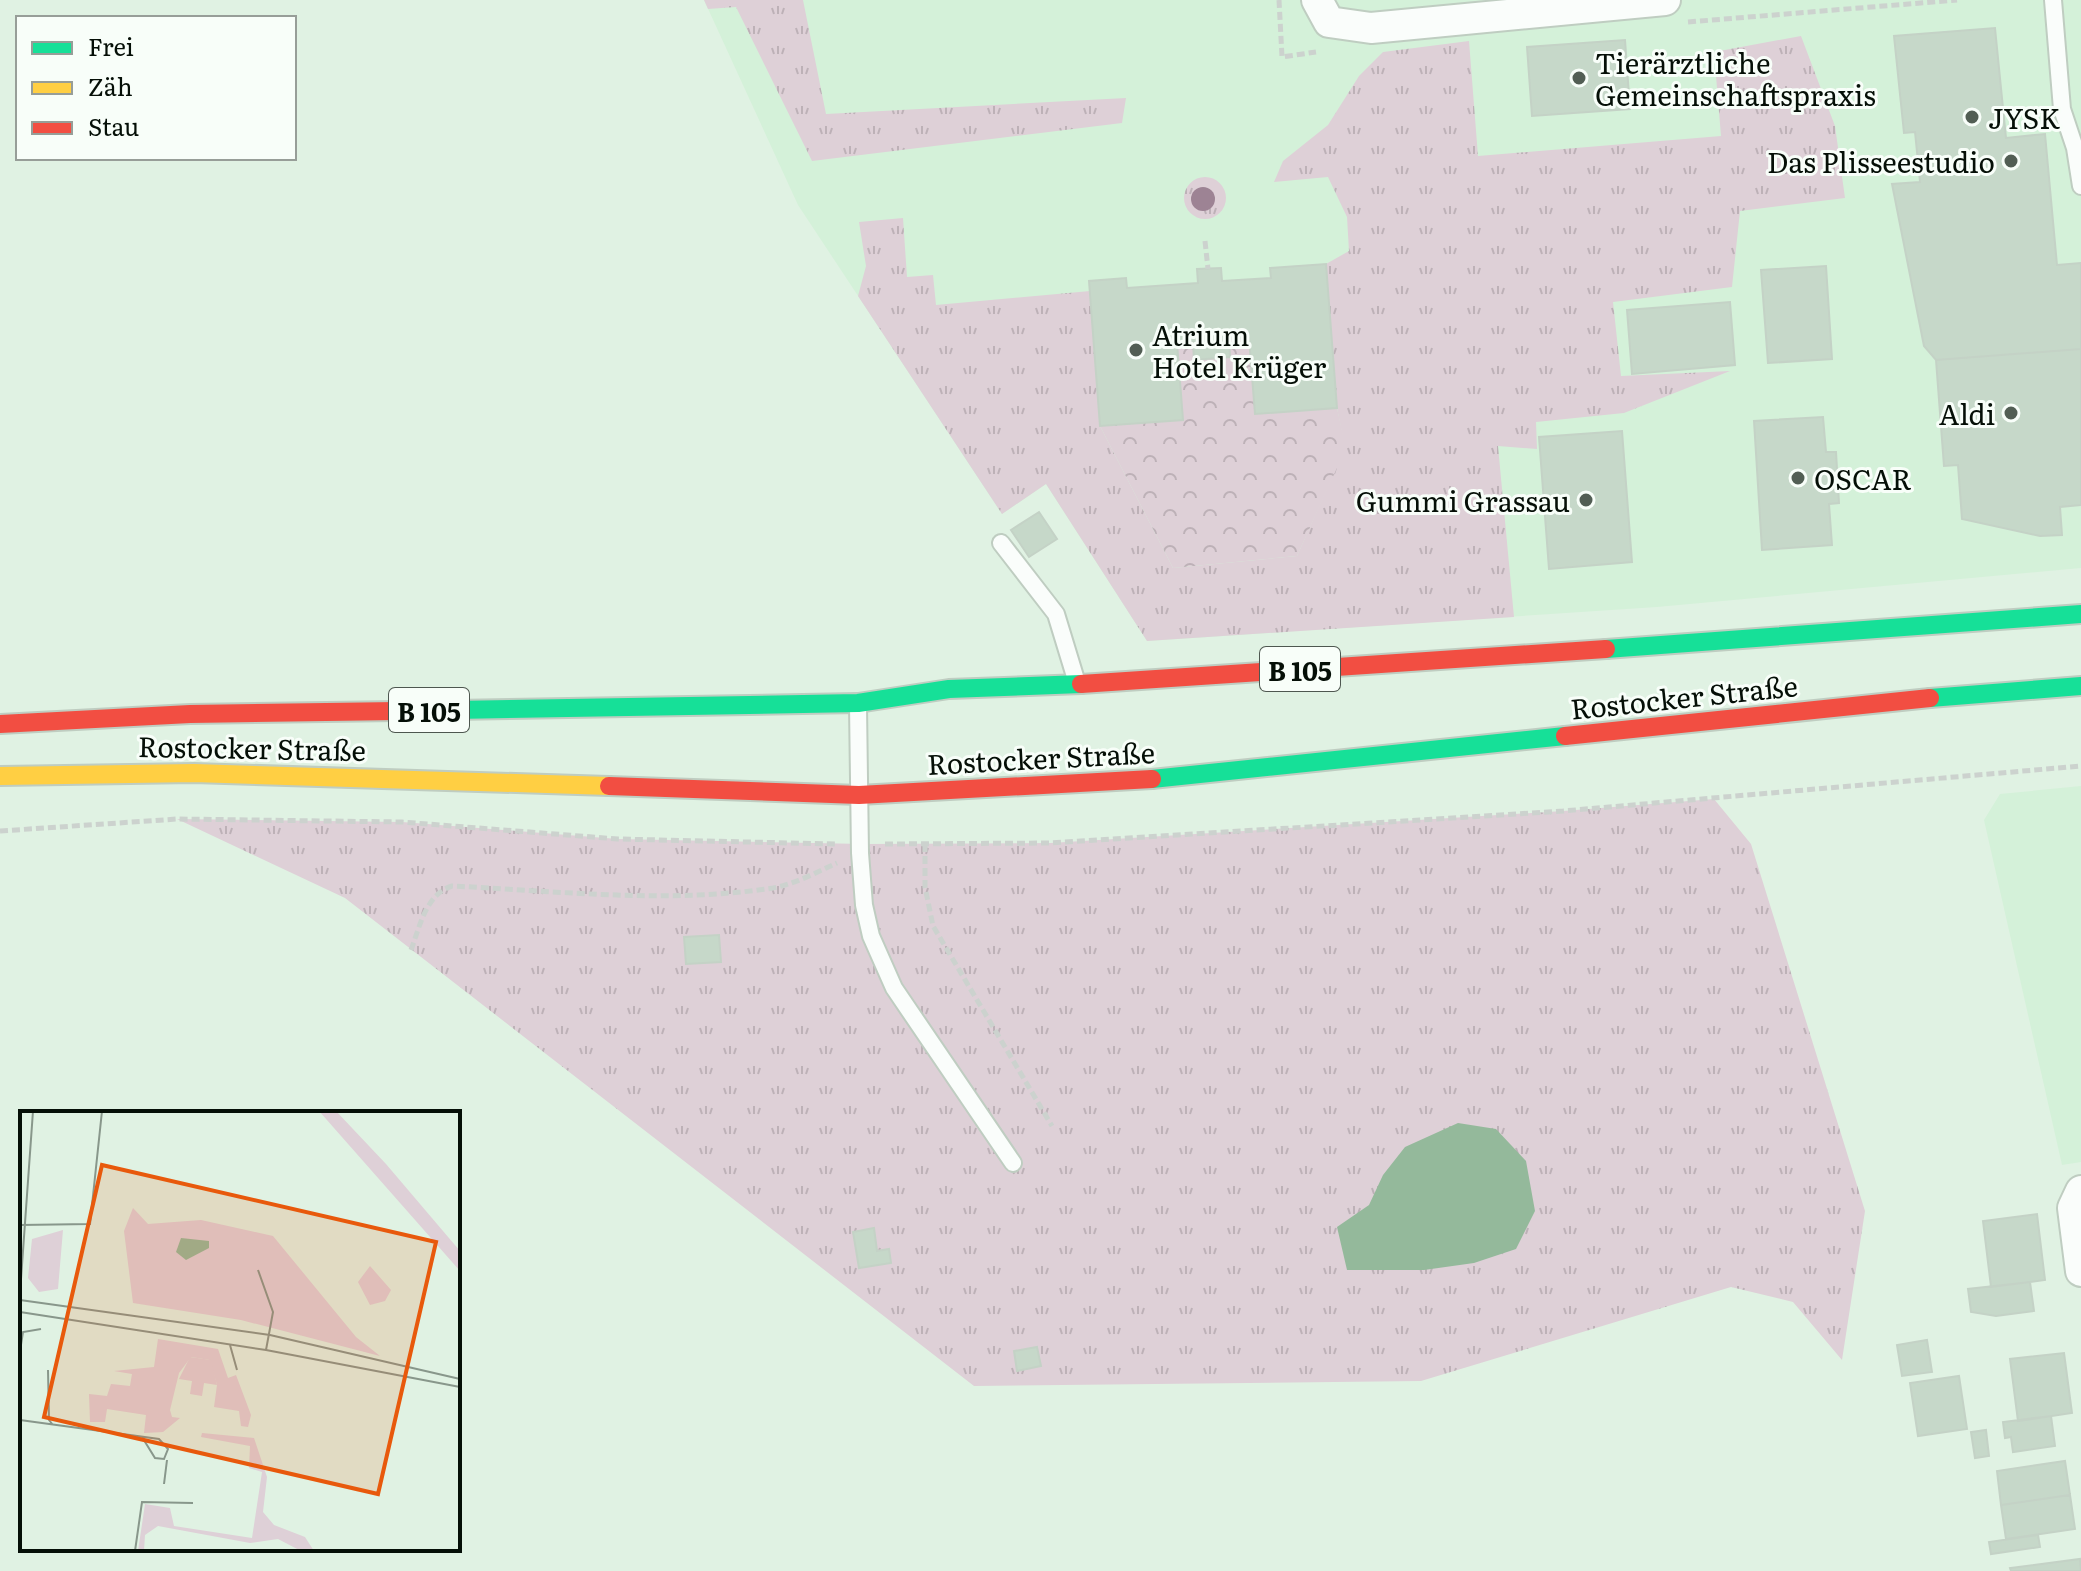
<svg xmlns="http://www.w3.org/2000/svg" width="2081" height="1571" viewBox="0 0 2081 1571" font-family="Literata,serif">
<defs>
<pattern id="grass-tufts" width="24" height="20" patternUnits="userSpaceOnUse" patternTransform="scale(2)"><rect width="24" height="20" fill="#ded0d7"/><path d="M3 7l-1-3M5 7V3M7 7l1-3M15 17l-1-3M17 17v-4M19 17l1-3" fill="none" stroke="#bdb1b7"/></pattern>
<pattern id="park-crowns" width="20" height="18" patternUnits="userSpaceOnUse" patternTransform="scale(2)"><rect width="20" height="18" fill="#ded0d7"/><path d="M2 6a3 3 0 1 1 6 0M12 15a3 3 0 1 1 6 0" fill="none" stroke="#bdb1b7"/></pattern>
</defs>
<rect width="100%" height="100%" fill="#e0f2e3"/>
<!-- built -->
<path fill="#d4f1d9" d="M704 0H2081V568L1657 607 1147 641 1046 484 1002 514 798 205Z
M2081 786V1162L2062 1165 1984 820 2000 794Z"/>
<!-- grass -->
<path fill="url(#grass-tufts)" d="M704 0H803L826 114 1126 98 1122 123 812 161 736 7 708 9Z
M1801 36 1835 126 1845 198 1740 211 1732 287 1613 302 1621 376 1730 371 1624 413 1536 422 1537 449 1498 446 1514 617 1147 641 1046 484 1002 514 858 296 866 266 859 222 903 218 907 277 933 275 936 305 1090 291 1100 426 1173 568 1297 556 1345 448 1337 408 1326 264 1349 251 1347 217 1328 177 1274 182 1283 161 1328 125 1359 76 1383 52 1469 41 1478 156 1721 136 1714 52Z
M1184 198a21 21 0 1 1 42 0a21 21 0 1 1-42 0Z
M1714 799 1751 844 1865 1211 1842 1360 1793 1302 1731 1287 1421 1381 974 1386 345 898 177 819 402 822 618 839 864 844 1050 843 1563 811Z"/>
<!-- park -->
<path fill="url(#park-crowns)" d="M1249 338 1255 414 1337 408 1346 448 1297 556 1173 568 1100 426 1183 420 1177 343 1193 342 1195 360 1230 357 1229 339Z"/>
<!-- water -->
<path fill="#94b99b" d="M1458 1123 1496 1129 1526 1161 1535 1211 1516 1249 1474 1263 1424 1270H1347L1337 1227 1369 1205 1383 1175 1405 1147Z"/>
<!-- building -->
<path fill="#c6d8c9" stroke="#c4d2c6" stroke-width="2" d="M1995 28 2006 138 2045 134 2057 265 2081 263V349L1936 360 1924 346 1892 184 1920 182 1915 132 1904 133 1894 36Z
M1625 40 1630 109 1532 116 1527 47Z
M1326 264 1337 408 1255 414 1249 338 1229 339 1230 357 1194 360 1193 342 1177 343 1183 420 1100 426 1089 281 1126 278 1127 288 1198 283 1197 269 1221 268 1222 281 1271 278 1270 268Z
M1826 266 1832 359 1768 363 1761 270Z
M1730 302 1735 365 1632 374 1627 310Z
M2081 349V505L2060 507 2062 535 2040 536 1962 519 1958 465 1944 466 1936 360Z
M1823 417 1826 452H1836L1839 503 1829 504 1832 545 1762 550 1754 421Z
M1622 431 1632 562 1549 569 1539 437Z
M1039 512 1057 539 1029 557 1011 530Z
M719 935 721 962 686 964 684 937Z
M2037 1214 2045 1280 1991 1287 1983 1221Z
M874 1228 877 1251 889 1249 891 1263 859 1268 853 1232Z
M2030 1282 2034 1311 1996 1316 1971 1312 1968 1289Z
M1927 1340 1932 1372 1902 1376 1897 1345Z
M1037 1347 1041 1366 1017 1371 1014 1351Z
M2064 1353 2072 1413 2018 1421 2010 1359Z
M1959 1376 1967 1429 1918 1436 1910 1383Z
M2051 1416 2055 1446 2013 1452 2011 1437 2005 1438 2003 1422Z
M1986 1430 1989 1456 1975 1458 1971 1432Z
M2065 1461 2070 1495 2001 1505 1997 1471Z
M2070 1495 2075 1529 2006 1539 2001 1505Z
M2038 1535 2040 1547 1991 1554 1989 1542Z
M2080 1559 2081 1571H2011L2010 1568Z"/>
<g fill="none" stroke-linecap="round" stroke-linejoin="round">
<defs>
<path id="lane" d="M2053 0 2062 109 2075 148 2081 186
M1001 543 1056 614 1077 683
M858 705 860 853 864 905 871 936 894 988 1013 1163"/>
<path id="street" d="M1317 0 1329 22 1371 28 1665 0
M2081 1191 2073 1208 2081 1271"/>
<path id="fast" d="M1606 649 2081 614
M1930 698 2081 686
M398 711 858 703 949 689 1081 684
M1152 779 1565 736"/>
<path id="slow" d="M0 776 194 773 609 786"/>
<path id="jam" d="M1081 684 1606 649
M0 724 190 714 398 711
M1565 736 1930 698
M609 786 859 795 1152 779"/>
</defs>
<!-- lane casing -->
<use href="#lane" stroke="#bfcdc1" stroke-width="20"/>
<!-- street casing -->
<use href="#street" stroke="#bfcdc1" stroke-width="34"/>
<!-- fast casing -->
<use href="#fast" stroke="#bfcdc1" stroke-width="22"/>
<!-- slow casing -->
<use href="#slow" stroke="#bfcdc1" stroke-width="22"/>
<!-- jam casing -->
<use href="#jam" stroke="#bfcdc1" stroke-width="22"/>
<!-- path -->
<path stroke="#ccd2ce" stroke-width="5" stroke-dasharray="8 4" stroke-linecap="butt" d="M1279 0 1282 57 1316 52
M1688 22 1957 0
M1205 241 1208 269
M0 831 177 819 402 822 618 839 835 844
M885 844 1050 843 1563 811 2081 766
M925 844V887L933 926 1052 1126
M411 950C420 926 426 894 452 886 558 891 668 904 773 888 795 884 817 872 837 863"/>
<!-- lane -->
<use href="#lane" stroke="#fafdfb" stroke-width="16"/>
<!-- street -->
<use href="#street" stroke="#fafdfb" stroke-width="30"/>
<!-- fast -->
<use href="#fast" stroke="#16e098" stroke-width="18"/>
<!-- slow -->
<use href="#slow" stroke="#ffcf43" stroke-width="18"/>
<!-- jam -->
<use href="#jam" stroke="#f24e42" stroke-width="18"/>
</g>
<!-- trees -->
<circle fill="#9d8394" cx="1203" cy="199" r="12"/>
<!-- markers -->
<g fill="#525e54" stroke="#f8fef9" stroke-width="3">
<circle cx="1579" cy="78" r="8"/>
<circle cx="1972" cy="117" r="8"/>
<circle cx="2011" cy="161" r="8"/>
<circle cx="1136" cy="350" r="8"/>
<circle cx="2011" cy="413" r="8"/>
<circle cx="1798" cy="478" r="8"/>
<circle cx="1586" cy="500" r="8"/>
</g>
<g text-anchor="middle" dominant-baseline="central" stroke-width="6" stroke-linejoin="round" paint-order="stroke">
<!-- shield labels -->
<g fill="#f8fef9" stroke="#4e5750" stroke-width="2">
<rect x="1260" y="647" width="80" height="44" rx="6"/>
<rect x="389" y="688" width="80" height="44" rx="6"/>
</g>
<g font-size="26" font-weight="bold" fill="#050f07">
<text x="1300" y="669">B 105</text>
<text x="429" y="710">B 105</text>
</g>
<!-- poi labels -->
<g font-size="28" fill="#050f07" stroke="#f8fef9" text-anchor="start">
<text x="1595" y="62">Tierärztliche<tspan x="1595" dy="32">Gemeinschaftspraxis</tspan></text>
<text x="1988" y="117">JYSK</text>
<text x="1995" y="161" text-anchor="end">Das Plisseestudio</text>
<text x="1152" y="334">Atrium<tspan x="1152" dy="32">Hotel Krüger</tspan></text>
<text x="1995" y="413" text-anchor="end">Aldi</text>
<text x="1814" y="478">OSCAR</text>
<text x="1570" y="500" text-anchor="end">Gummi Grassau</text>
</g>
<!-- street labels -->
<g font-size="28" fill="#050f07" stroke="#f8fef9">
<text transform="translate(1684 696) rotate(-6)">Rostocker Straße</text>
<text transform="translate(252 747) rotate(1)">Rostocker Straße</text>
<text transform="translate(1041 757) rotate(-3)">Rostocker Straße</text>
</g>
</g>
<!-- overview -->
<g transform="translate(20 1111)">
<rect width="440" height="440" fill="#e0f2e3"/>
<path d="M299 0H316L366 53 440 140V160ZM113 97 128 113 181 109 253 125 336 226 360 245 221 209 113 192 104 120ZM43 119 38 178 19 181 8 167 12 128ZM350 155 371 179 365 190 350 194 338 171ZM138 228 198 238 208 267 216 264 231 304 228 316 221 315 219 300 194 296 197 274 190 249 171 246 159 262 150 299 152 306 160 307 143 321 124 322 126 304 87 298 85 311H70L69 283 87 285 91 273 110 275 112 263 94 260 134 256ZM182 322 234 327 247 366 243 401 254 414 285 426 294 440H281L258 428 230 432 138 415 125 424 124 440H118L125 393 150 397 154 415 232 427 242 361 229 357 230 335 181 326Z" fill="#ded0d7"/>
<path d="M170 246 191 249 197 274 184 272 182 285 170 283 172 270 159 268Z" fill="#ded0d7"/>
<path d="M161 127 189 130V137L166 149 156 141Z" fill="#94b99b"/>
<path fill="none" stroke="#88978b" stroke-width="2" d="M0 114 70 113 82 0M238 159 253 201 246 239M0 182 13 0M0 189 250 224 440 268M0 201 246 239 440 276M210 234 217 259M0 240 3 221 21 218M28 259 29 309 33 314M0 309 139 328 148 338 144 348 135 347 122 326M144 373 147 349M115 440 122 391 173 392"/>
<path fill="#e8590c" fill-opacity="0.15" stroke="#e8590c" stroke-width="4" d="M82 54 416 131 358 383 24 306Z"/>
<rect width="440" height="440" fill="none" stroke="#050f07" stroke-width="4"/>
</g>
<!-- legend -->
<rect x="16" y="16" width="280" height="144" fill="#f8fef9" stroke="#979e98" stroke-width="2"/>
<rect x="32" y="42" width="40" height="12" fill="#16e098" stroke="#979e98" stroke-width="2"/>
<text x="88" y="56" font-size="24" fill="#050f07">Frei</text>
<rect x="32" y="82" width="40" height="12" fill="#ffcf43" stroke="#979e98" stroke-width="2"/>
<text x="88" y="96" font-size="24" fill="#050f07">Zäh</text>
<rect x="32" y="122" width="40" height="12" fill="#f24e42" stroke="#979e98" stroke-width="2"/>
<text x="88" y="136" font-size="24" fill="#050f07">Stau</text>
</svg>
